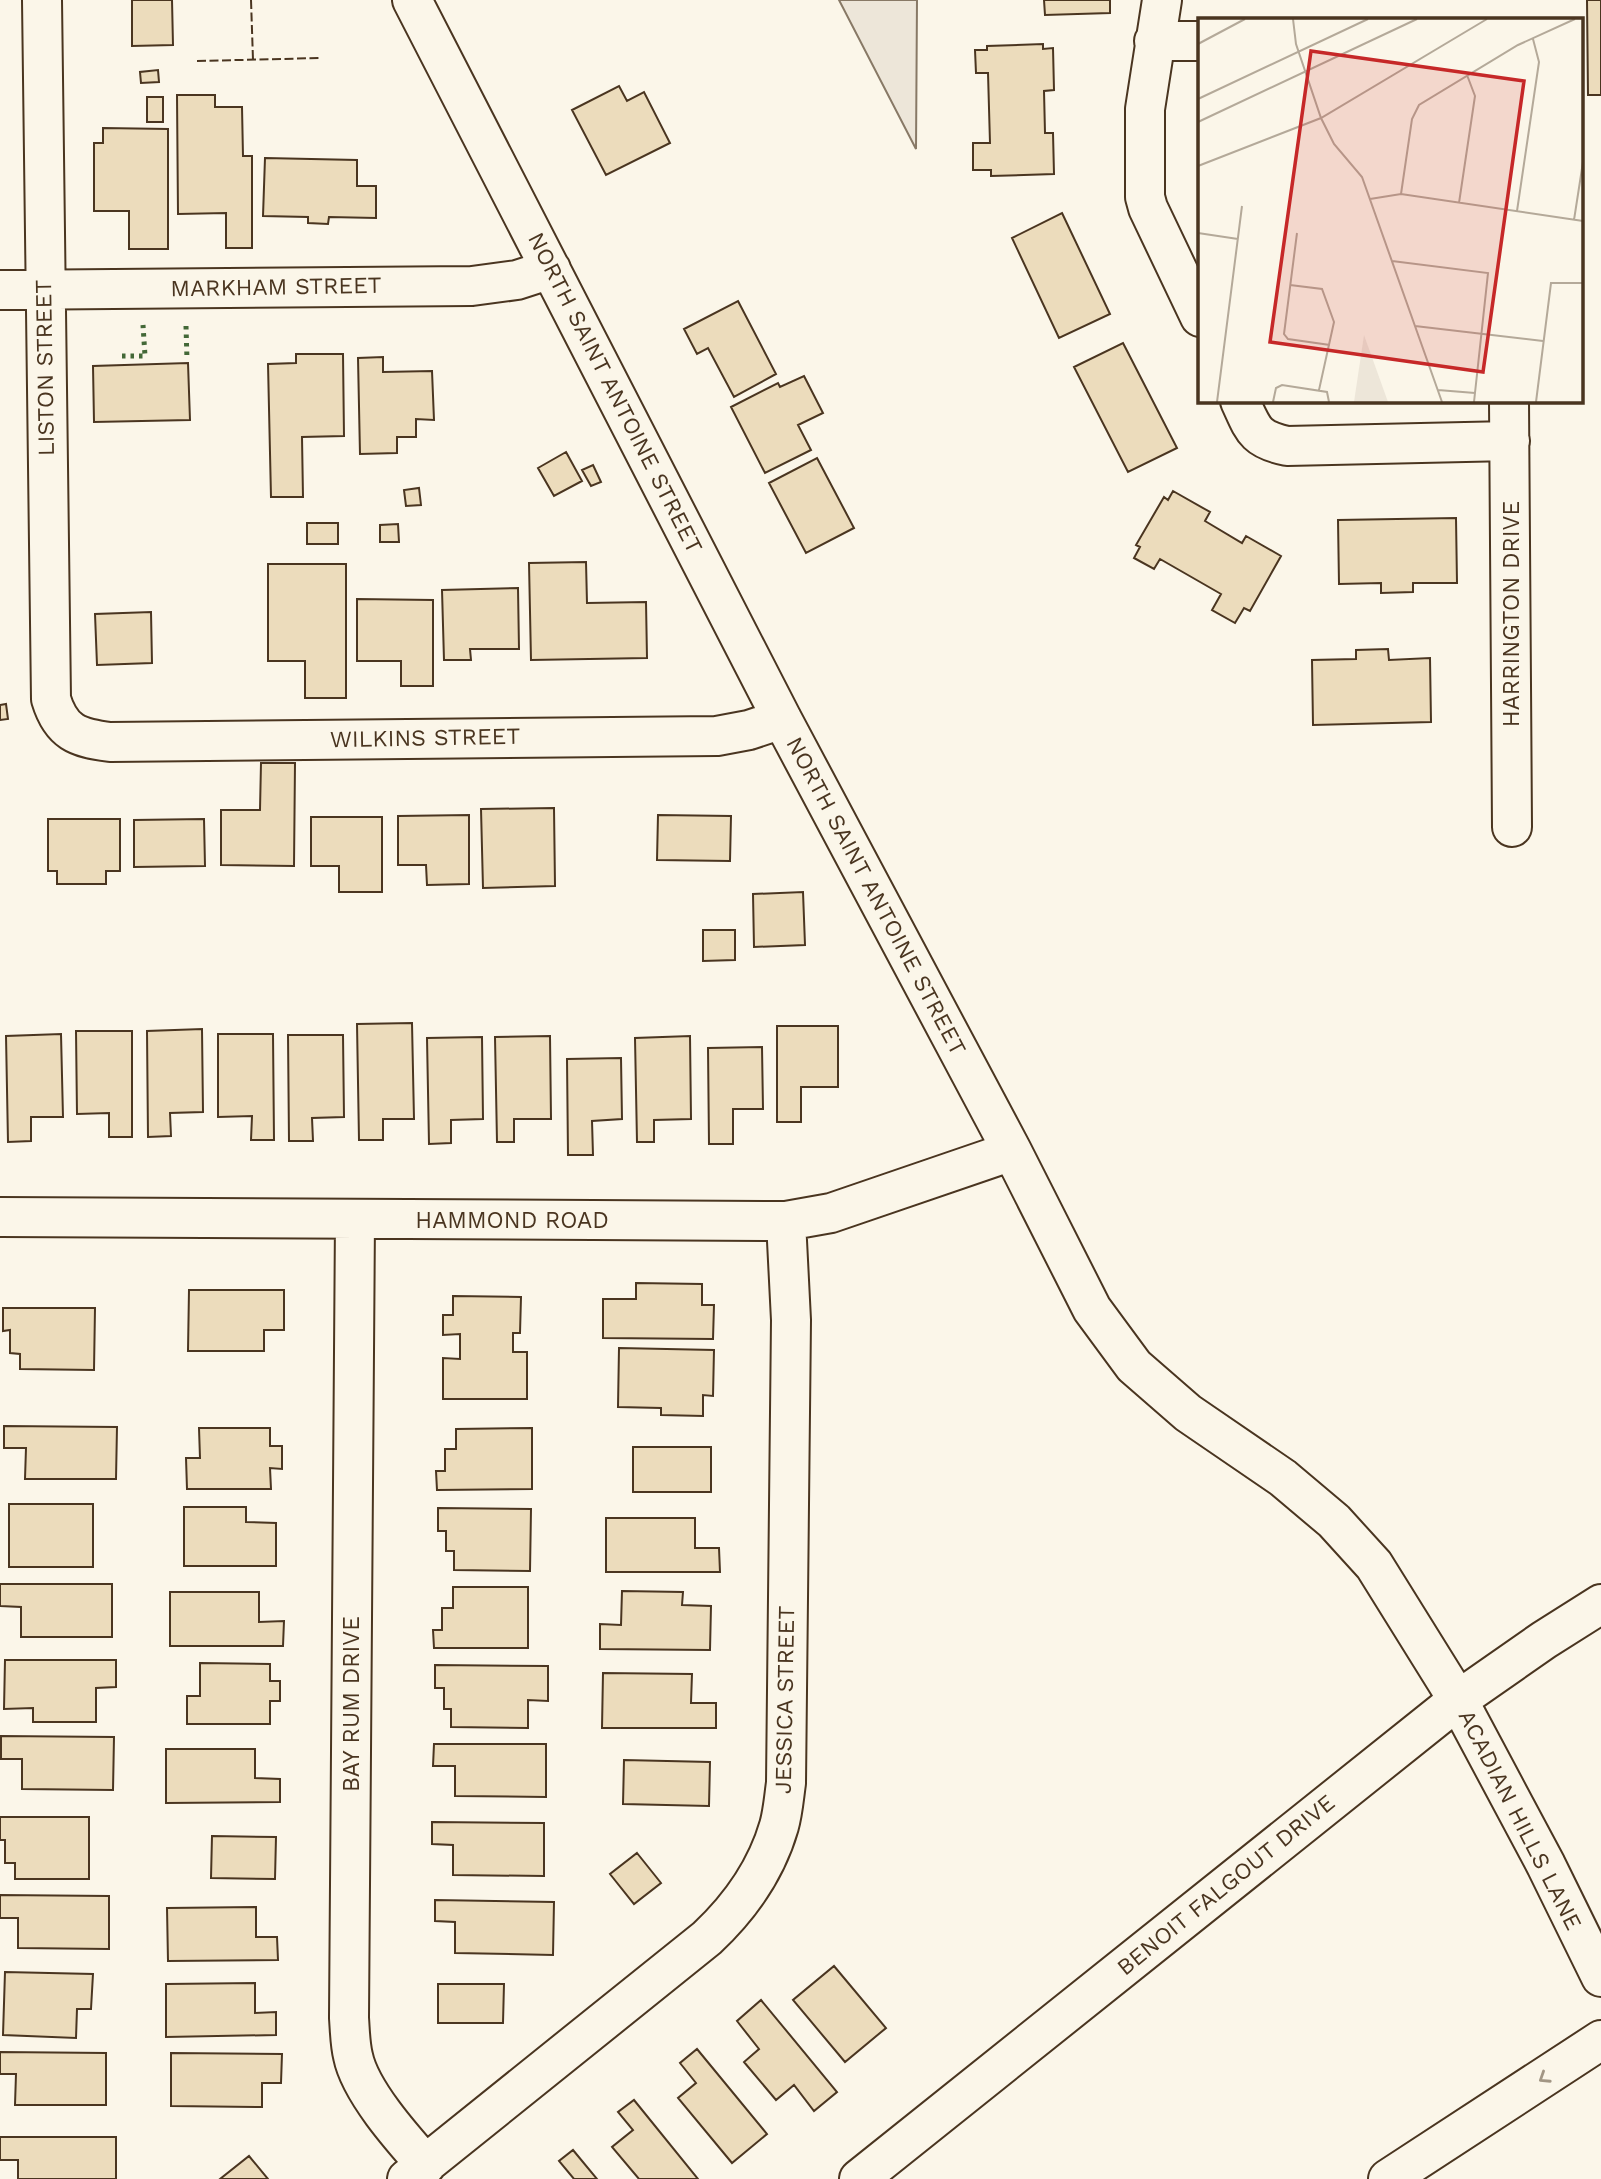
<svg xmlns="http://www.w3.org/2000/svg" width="1601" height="2179" viewBox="0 0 1601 2179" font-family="'Work Sans',sans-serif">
<rect width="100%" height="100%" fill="#fbf6e9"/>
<!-- green -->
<path fill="#ede6d9" stroke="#887966" stroke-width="2" d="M839 0H917L916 149Z"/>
<!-- building -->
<path fill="#ecdcbc" stroke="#4a3520" stroke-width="2" d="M132 0H172L173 45 132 46Z
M1044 0H1110V13L1045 15Z
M1587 0H1601V95H1588Z
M1043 44V49L1053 48 1054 90 1044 91 1045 133H1053L1054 174 991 176V170H973V143H990L988 73H976L975 50H987V46Z
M158 70 159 82 141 83 140 72Z
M619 86 627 101 644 92 670 143 606 175 572 110Z
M177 95H215V107H242L243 156H252V248H226V213L178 214Z
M147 97H163V122H147Z
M103 128 168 129V249H129V211H94V143H103Z
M265 158 357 160V186H376V218L329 217 328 224 308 223V217L263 216Z
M1062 213 1110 314 1059 338 1012 238Z
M738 301 776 374 734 397 708 348 697 354 684 329Z
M1123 343 1177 448 1128 472 1074 367Z
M296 354H343L344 436 302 437 303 497H271L268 364 296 363Z
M383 357V372L432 371 434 420 416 419V437H397V453L360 454 358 358Z
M188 363 190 420 94 422 93 366Z
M804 376 823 413 798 425 811 450 765 473 731 407 778 383 780 387Z
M566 452 582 481 554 496 538 468Z
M817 458 854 528 806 553 769 483Z
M593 465 601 482 591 486 582 470Z
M419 488 421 505 406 506 404 490Z
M1173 491 1210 512 1205 521 1242 543 1246 536 1281 556 1250 611 1244 608 1235 623 1212 610 1221 594 1160 559 1154 569 1134 558 1140 547 1136 545 1164 497 1168 500Z
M1456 518 1457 583H1413V592L1381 593V583L1339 584 1338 520Z
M307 523H338V544H307Z
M398 524 399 542H380V525Z
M586 562 587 603 646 602 647 658 531 660 529 563Z
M268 564H346V698H305V661H268Z
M518 588 519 649H470L471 660H444L442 590Z
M357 599 433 600V686H401V661H357Z
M151 612 152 663 97 665 95 614Z
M1388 649 1389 660 1430 658 1431 722 1313 725 1312 660 1356 659V650Z
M6 704 8 719 0 720V705Z
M261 763H295L294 866 221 865V810H260Z
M554 808 555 886 483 888 481 809Z
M469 815V884L427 885 426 865H398V816Z
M658 815 731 816 730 861 657 860Z
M311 817H382V892H339V866H311Z
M48 819H120V871H106V884H57V871H48Z
M204 819 205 866 134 867V820Z
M803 892 805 945 754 947 753 894Z
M703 930H735V960L703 961Z
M412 1023 414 1119H383V1140H359L357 1024Z
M777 1026H838V1087H801V1122H777Z
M202 1029 203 1112 170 1113 171 1136 148 1137 147 1031Z
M76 1031H132V1137H109V1113L77 1114Z
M61 1034 63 1117H31V1141L8 1142 6 1036Z
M218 1034H273L274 1140H251L252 1116 218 1117Z
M288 1035H343L344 1117 312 1118 313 1141H289Z
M550 1036 551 1119H514V1142H497L495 1037Z
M690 1036 691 1119 654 1120V1142H637L635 1038Z
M482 1037 483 1119 451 1120V1143L429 1144 427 1038Z
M762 1047 763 1109H733V1144H709L708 1048Z
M621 1058 622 1119 592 1121 593 1155H568L567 1059Z
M636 1283 702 1284V1305H714L713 1339 603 1338V1299H636Z
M189 1290H284V1330H264V1351H188Z
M453 1296 521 1297 520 1333H513V1352H527V1399H443V1358L460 1359V1334L443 1335V1315H453Z
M3 1308H95L94 1370 20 1369V1354L10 1353V1330L3 1331Z
M619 1348 714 1350 713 1396 703 1395V1416L661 1415V1408L618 1407Z
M4 1426 117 1427 116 1479H25L26 1448H4Z
M199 1428H270V1446H282V1469L270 1468 271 1489H187L186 1458H200Z
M532 1428V1489L437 1490 436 1471H445V1449H456V1429Z
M633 1447H711V1492H633Z
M9 1504H93V1567H9Z
M184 1507H246V1522L276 1523V1566H184Z
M438 1508 531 1509 530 1571 454 1570V1551H446V1531H438Z
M606 1518H695V1548H719L720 1572H606Z
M0 1584H112V1637H21V1607L0 1606Z
M453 1587H528V1648H434L433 1630H442V1608H453Z
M622 1591 683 1592 682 1605 711 1606 710 1650 600 1649V1624L621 1625Z
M170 1592H259V1622L284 1621 283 1646H170Z
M5 1660H116V1687L96 1688V1722H33V1708L4 1709Z
M200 1663 270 1664V1681H280V1701H270V1724H187V1696H200Z
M435 1665 548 1666V1701L528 1700V1728L451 1727V1709H444V1688H435Z
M603 1673 692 1674 691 1703H716V1728H602Z
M1 1736 114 1737 113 1790 22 1789V1759H1Z
M434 1744H546V1797L455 1796V1766H433Z
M166 1749H255V1778L280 1779V1802L166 1803Z
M624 1760 710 1762 709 1806 623 1804Z
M0 1817H89V1879H15V1863H5V1840H0Z
M432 1822 544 1823V1876L453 1875V1845L432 1844Z
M212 1836 276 1837 275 1879 211 1878Z
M637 1853 661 1883 634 1904 610 1874Z
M0 1895 109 1896V1949L18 1948V1918H0Z
M435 1900 554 1902 553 1955 455 1953V1922L435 1921Z
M256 1907V1937H277L278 1960 168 1961 167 1908Z
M834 1966 886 2028 845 2062 793 2000Z
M5 1972 93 1974 91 2009H77L76 2038 3 2035Z
M255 1983V2013L276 2012V2035L166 2037V1984Z
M438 1984H504L503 2023H438Z
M761 2000 837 2092 814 2111 794 2085 776 2100 744 2062 759 2049 737 2021Z
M697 2049 767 2134 732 2163 678 2098 696 2083 680 2063Z
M0 2052 106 2053V2105H15L16 2074H0Z
M171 2053 282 2054 281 2083H262V2107L171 2106Z
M634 2100 698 2179H639L612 2147 633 2130 618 2112Z
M0 2137H116V2179H18V2160H0Z
M573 2150 597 2179H574L559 2161Z
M249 2156 268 2179H220Z"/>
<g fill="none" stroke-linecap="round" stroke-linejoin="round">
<defs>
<path id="minor" d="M42 0 51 699C61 732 77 738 110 742L717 736 749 730 782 719
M412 0 782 719 1012 1151 1092 1309 1134 1366 1188 1413 1283 1478 1334 1521 1374 1565 1458 1700 1546 1865 1601 1977
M1162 0 1145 109V197L1148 208 1200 317
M1154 41H1200
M0 290 472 286 517 280 551 269
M1240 401C1253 429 1254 439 1287 446L1510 441
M1509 401 1512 827
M0 1217 786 1221 831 1213 1012 1151
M355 1219 349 2018C350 2031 350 2044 353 2056 360 2091 402 2138 426 2165
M407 2179 707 1938C741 1906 766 1871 779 1826 783 1812 784 1797 786 1783L791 1320 786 1221
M859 2179 1458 1700 1544 1640 1601 1604"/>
<path id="highway" d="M1388 2179 1601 2040"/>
</defs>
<!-- minor casing -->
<use href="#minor" stroke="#4a3520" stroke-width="42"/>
<!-- highway casing -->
<use href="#highway" stroke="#4a3520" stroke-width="42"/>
<!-- minor -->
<use href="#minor" stroke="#fbf6e9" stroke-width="38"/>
<!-- highway -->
<use href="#highway" stroke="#fbf6e9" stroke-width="38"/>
<!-- hedge -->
<path stroke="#436837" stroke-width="5" stroke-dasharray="3.5 5" stroke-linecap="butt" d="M186 326 187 360
M122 356H145L143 325"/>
<!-- fence -->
<path stroke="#4a3520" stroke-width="2" stroke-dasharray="9 3.5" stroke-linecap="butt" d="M251 0 253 60
M197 61 321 58"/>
</g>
<!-- one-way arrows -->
<defs><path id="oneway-chevron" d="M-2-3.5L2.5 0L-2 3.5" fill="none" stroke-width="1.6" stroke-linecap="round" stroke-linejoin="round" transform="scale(1.75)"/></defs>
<use stroke="#a29684" href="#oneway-chevron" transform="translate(1544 2078) rotate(147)"/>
<g text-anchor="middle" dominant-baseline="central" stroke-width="5" stroke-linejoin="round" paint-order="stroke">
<!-- street labels -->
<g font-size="23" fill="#4a3520" stroke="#fbf6e9">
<text transform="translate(276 287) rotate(-1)">MARKHAM STREET</text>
<text transform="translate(45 368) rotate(-91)">LISTON STREET</text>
<text transform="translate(615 393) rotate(63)">NORTH SAINT ANTOINE STREET</text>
<text transform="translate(1511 614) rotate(-90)">HARRINGTON DRIVE</text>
<text transform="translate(425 738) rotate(-1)">WILKINS STREET</text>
<text transform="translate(876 896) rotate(62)">NORTH SAINT ANTOINE STREET</text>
<text x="512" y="1220">HAMMOND ROAD</text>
<text transform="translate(785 1700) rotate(-89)">JESSICA STREET</text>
<text transform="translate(351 1704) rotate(-90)">BAY RUM DRIVE</text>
<text transform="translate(1520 1820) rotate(63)">ACADIAN HILLS LANE</text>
<text transform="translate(1226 1885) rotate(-39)">BENOIT FALGOUT DRIVE</text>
</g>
</g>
<!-- overview -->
<g transform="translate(1198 18)">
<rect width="385" height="385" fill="#fbf6e9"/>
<path d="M166 317 190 384H156Z" fill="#ede6d9"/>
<path fill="none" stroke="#b4a999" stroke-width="2" d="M95 1 98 26 123 100 136 126 164 159 244 384M0 26 47 1M0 81 170 1M0 104 219 1M0 148 123 100 289 1M203 176 214 101 221 87 320 27 377 1M172 181 203 176 385 203M261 185 277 78 269 57M319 193 341 44 335 21M376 202 385 144M0 215 40 221M99 215 86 316 90 321 132 327M194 243 290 255 276 384M92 267 124 271 136 304 121 372M217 308 345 323M240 372 277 375M19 384 44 188M75 384 78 370 84 367 129 374 131 384M338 384 353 265H385"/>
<path fill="#c62828" fill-opacity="0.15" stroke="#c62828" stroke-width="3.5" d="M113 33 326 63 285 354 72 324Z"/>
<rect width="385" height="385" fill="none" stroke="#4a3520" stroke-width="3.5"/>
</g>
</svg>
